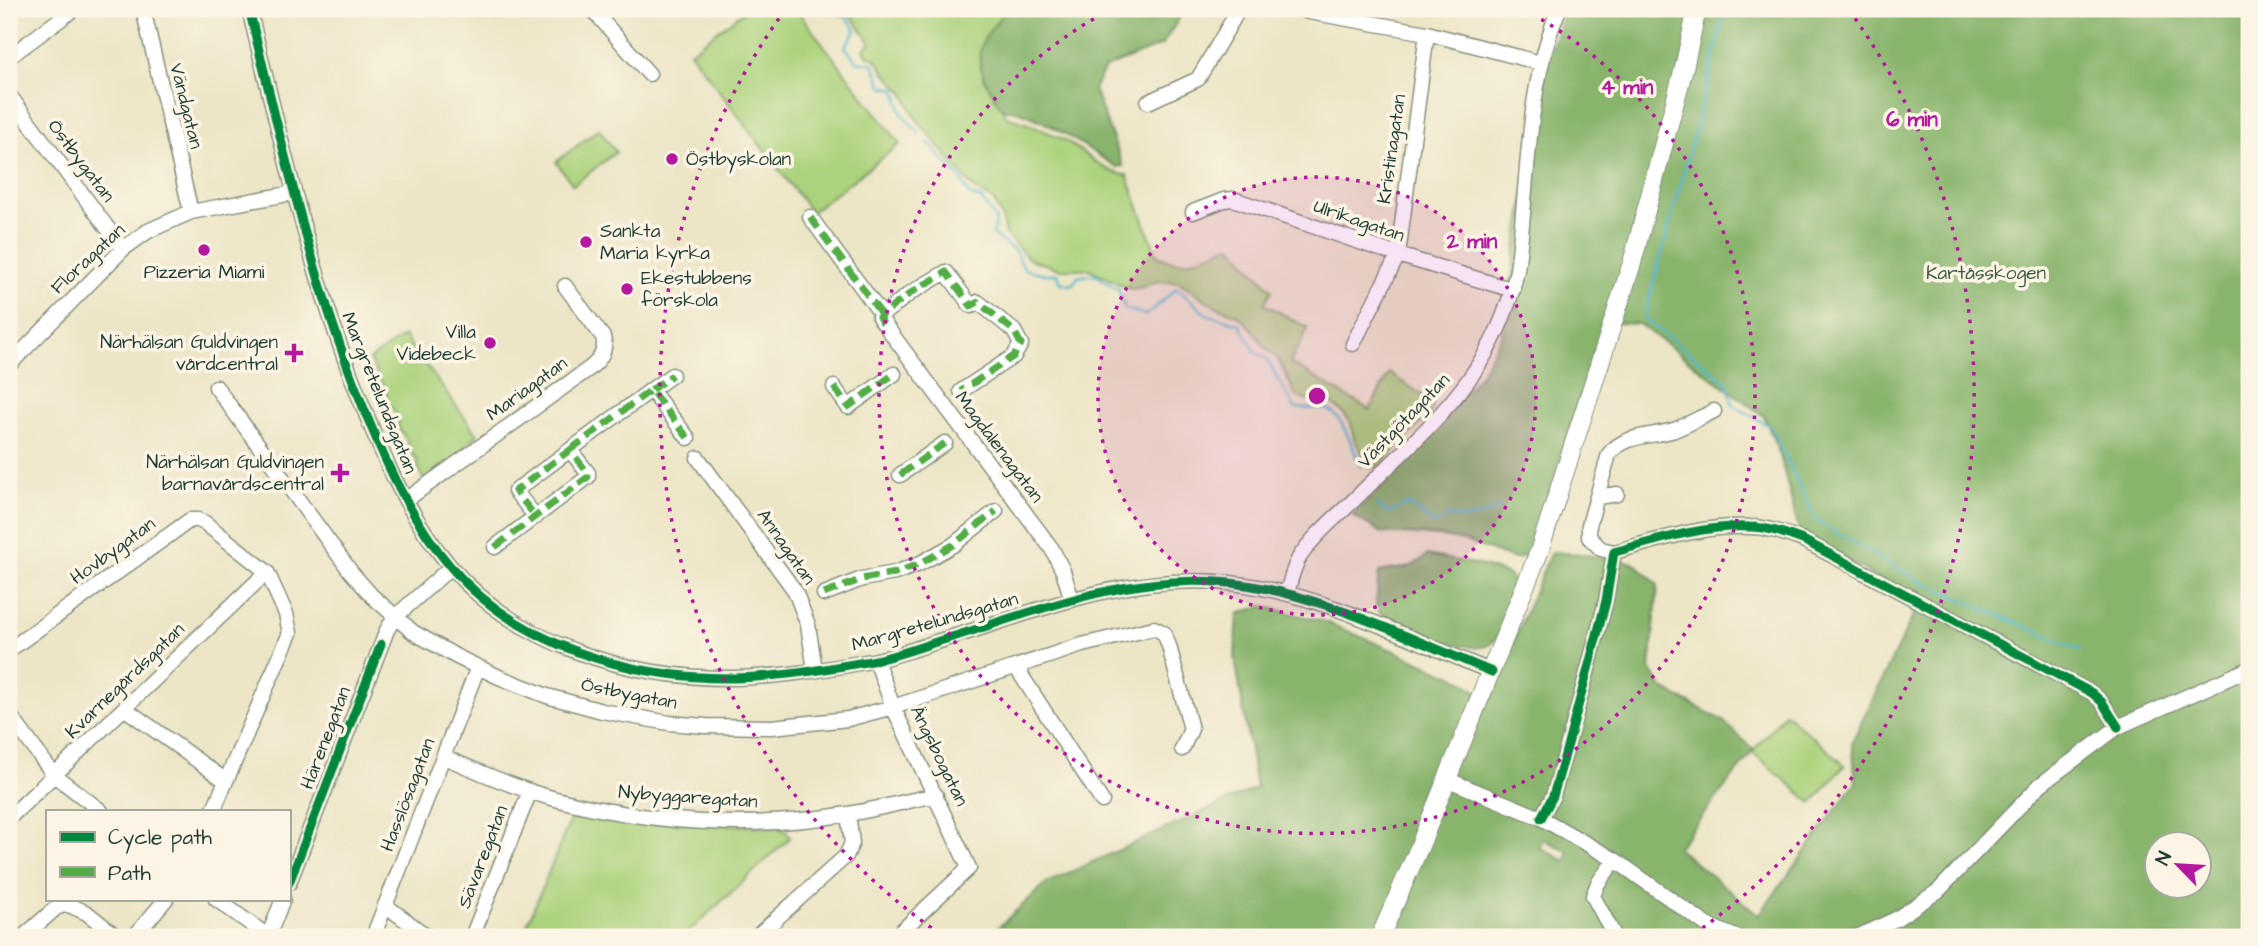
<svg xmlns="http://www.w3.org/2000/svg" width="2258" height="946" viewBox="0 0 2258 946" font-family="'Architects Daughter',sans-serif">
<rect width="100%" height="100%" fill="#fcf5e5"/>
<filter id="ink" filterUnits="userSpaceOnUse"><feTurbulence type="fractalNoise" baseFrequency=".0143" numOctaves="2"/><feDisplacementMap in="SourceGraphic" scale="14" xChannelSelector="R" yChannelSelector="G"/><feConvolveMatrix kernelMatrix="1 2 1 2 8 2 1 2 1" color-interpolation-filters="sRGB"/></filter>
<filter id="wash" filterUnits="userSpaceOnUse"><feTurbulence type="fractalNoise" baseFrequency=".00686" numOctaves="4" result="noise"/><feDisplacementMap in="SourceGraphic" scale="28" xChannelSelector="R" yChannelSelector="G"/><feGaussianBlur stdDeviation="1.57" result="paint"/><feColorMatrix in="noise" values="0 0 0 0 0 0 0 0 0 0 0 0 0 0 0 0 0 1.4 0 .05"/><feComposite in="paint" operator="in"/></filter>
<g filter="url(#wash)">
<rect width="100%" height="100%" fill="#ece5c6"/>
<!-- green -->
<path fill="#abd27c" stroke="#658858" stroke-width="2" d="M747 9H796L900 144 811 212 690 52Z
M837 9H907L910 12 915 9H1005L984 79 1007 117C1027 123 1045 130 1064 140 1084 151 1104 174 1127 175L1157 256C1185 270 1204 255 1230 245L1272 290 1264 304 1308 328 1290 363 1370 410 1389 373 1434 403 1431 413 1379 466 1370 468 1354 439 1351 423 1343 413 1329 401 1304 400 1295 394 1278 359 1263 345 1253 330 1238 315 1215 306 1179 282 1157 281 1140 288 1130 289 1089 269H1059L1029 259 1005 234 1002 218 994 201 974 189 915 117 904 93 885 73 876 59 867 55 864 49 871 43 852 17Z
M599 129 616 152 573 185 556 162Z
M404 336 478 435 468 443 459 460 424 480 417 465 418 462 407 446 408 442 398 427C400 415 393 409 385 400L387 392C380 381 376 371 369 360Z
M1785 713 1845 765 1812 803 1752 752Z
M574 811 627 820 776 827 786 831 790 838 683 937H522Z"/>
<!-- forest -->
<path fill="#88b46c" stroke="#547850" stroke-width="2" fill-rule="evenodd" d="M1005 9H1185L1162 45 1105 68 1094 89 1123 166 1116 167C1094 152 1028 106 1003 110 991 91 972 65 983 42 989 30 999 20 1005 9Z
M1565 9H2249V937H988L1046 883 1256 788 1235 658 1238 614 1262 606 1326 622 1460 679 1489 701 1551 552 1581 554 1634 563 1658 585 1650 669 1663 689 1722 720 1754 750 1677 848 1759 915 1856 782 1852 742 1915 612 1917 603 1799 530 1780 455 1764 416 1639 324 1604 322 1529 555 1514 559 1468 542 1439 536 1382 533 1352 515 1399 469 1480 375 1502 335 1546 63ZM1543 839 1569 852 1565 861 1539 847ZM2156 844H2198V886H2156Z
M1427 555 1484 566 1509 575 1516 588C1511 603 1503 633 1492 643 1472 660 1400 623 1379 613L1376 603 1379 572C1403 566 1406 573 1427 555Z"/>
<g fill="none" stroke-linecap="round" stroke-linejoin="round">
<!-- stream -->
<path stroke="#4eb7cb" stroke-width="2.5" d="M829 9 848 19 856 30 845 47 857 61 874 64 882 86 896 89 902 114 919 133
M1725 9 1707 86 1644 318 1727 382 1733 405 1771 427 1816 520 1917 580 2080 650
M928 142 961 179 969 195 981 199 996 220 993 235 1016 252 1024 269 1045 274H1058L1061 283 1072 285 1078 277 1095 274 1112 286 1118 288 1125 309 1146 315 1177 288 1206 314 1240 324 1255 352 1266 358 1295 408C1306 410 1317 407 1328 410 1342 413 1355 454 1361 468
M1377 504 1383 510 1391 513 1407 504C1419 509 1424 518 1435 524L1448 516C1468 522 1482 516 1500 507"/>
</g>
</g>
<g filter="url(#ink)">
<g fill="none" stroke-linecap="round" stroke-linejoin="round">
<defs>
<path id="minor" d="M143 9 191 212
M249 9C281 139 309 269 358 394 382 455 408 516 450 566 519 647 632 679 735 678 780 677 827 669 871 661 893 657 915 649 936 642 1030 614 1117 575 1218 582 1307 587 1408 638 1492 672
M592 9 649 74
M1301 9 1309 12 1427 33 1541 63
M9 57 74 9
M9 95 123 249
M1148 102 1198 79 1239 9
M1193 212 1224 200 1233 199 1398 255 1513 290
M810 217 882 315
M1353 344 1398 255 1427 33
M9 365 123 249 148 231 191 212 293 193
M216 387 351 572 372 596 413 632 457 657 499 677 547 696 602 711 669 723 705 726 772 727 848 719 893 707 1082 645 1154 628 1164 633 1169 646 1191 729 1182 749
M834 387 848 407 894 374
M651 390 672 375
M961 391 1014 356 1021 344 1014 331 978 302 971 306 946 272 912 292 879 317 1052 549 1063 571 1072 600
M570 450 651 390 688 438
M698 458 795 591 808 625 815 670
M900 475 945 443
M1597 497 1617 494
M406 500 590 368C600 360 607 350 603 337L565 286
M495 547 588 477V473L570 450 515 491 536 517
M1614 552 1601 549 1589 537V525L1609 454C1625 434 1651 437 1674 430 1688 425 1701 417 1714 411
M1287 593C1290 582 1293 569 1299 558 1313 536 1335 518 1354 500 1427 427 1495 377 1517 270 1529 183 1525 90 1559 9
M824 594 862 579 895 573 919 564 953 545 996 511
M9 650 190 520H198L205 523 267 572 286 614 290 633 213 811
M876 660 893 707 969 868 895 937
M1016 667 1102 801
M124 708 226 781
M9 714 54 775 101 811
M444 757C478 771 512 787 548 797 644 823 749 831 848 814 878 809 907 801 936 795
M1446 779 1541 818 1615 860 1707 925 1736 937
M9 818 267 572
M1541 818 1553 796 1568 744 1606 601 1614 552C1658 540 1703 525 1750 527 1768 527 1786 534 1803 540L2092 693 2102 702 2118 727
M1615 860 1598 883 1593 896 1615 937
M289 883 387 630 395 617 451 567
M216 899 269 937
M385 905 428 937
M23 937 56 908 67 904 87 913 117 937
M134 937 166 899
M268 937 283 899
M373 937 478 667
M472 937 530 791
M756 937 846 856 852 843 848 814
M1857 937 1896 919 1938 891 2040 785 2118 727 2249 669"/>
<path id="major" d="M1380 937 1419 848 1539 552 1632 263 1684 68 1697 9"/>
</defs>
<!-- minor casing -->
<use href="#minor" stroke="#86917d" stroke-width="17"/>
<!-- major casing -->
<use href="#major" stroke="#86917d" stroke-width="20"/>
<!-- minor -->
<use href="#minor" stroke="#fff" stroke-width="14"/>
<!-- major -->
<use href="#major" stroke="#fff" stroke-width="18"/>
<!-- quiet -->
<path stroke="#52ad45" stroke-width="7" stroke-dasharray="14 7" stroke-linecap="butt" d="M810 217 882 315
M883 324 879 317 912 292 946 272 971 306 978 302 1014 331 1021 344 1014 356 961 391
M834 387 848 407 894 374
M651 390 672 375
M570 450 651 390 688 438
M900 475 945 443
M495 547 588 477V473L570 450 515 491 536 517
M824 594 862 579 895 573 919 564 953 545 996 511"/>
<defs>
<path id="cycleway" d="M249 9C281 139 309 269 358 394 382 455 408 516 450 566 519 647 632 679 735 678 780 677 827 669 871 661 893 657 915 649 936 642 1030 614 1117 575 1218 582 1307 587 1408 638 1492 672
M1541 818 1553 796 1568 744 1606 601 1614 552C1658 540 1703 525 1750 527 1768 527 1786 534 1803 540L2092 693 2102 702 2118 727
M289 883 381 644"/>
</defs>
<!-- cycleway casing -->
<use href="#cycleway" stroke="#fcf5e5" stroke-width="13"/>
<!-- cycleway -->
<use href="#cycleway" stroke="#00873e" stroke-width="9"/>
</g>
</g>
<!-- distance rings -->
<circle cx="1317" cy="396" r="219" fill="#b5179e" fill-opacity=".12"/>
<g fill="none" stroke="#b5179e" stroke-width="3.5" stroke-dasharray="3.5 7">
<circle cx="1317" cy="396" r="219"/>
<path d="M1523 9A438 438 0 1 1 1111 9"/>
<path d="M940 934A657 657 0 0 1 785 10M1849 10A657 657 0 0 1 1694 934"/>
</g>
<!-- markers -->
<g fill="#b5179e" stroke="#fcf5e5" stroke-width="2.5">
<circle cx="672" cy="159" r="7"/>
<circle cx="586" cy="242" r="7"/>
<circle cx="204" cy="250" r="7"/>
<circle cx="627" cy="289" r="7"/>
<circle cx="490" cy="343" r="7"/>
<path d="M290.5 342.5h7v7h7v7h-7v7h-7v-7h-7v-7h7z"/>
<path d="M336.5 462.5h7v7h7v7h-7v7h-7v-7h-7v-7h7z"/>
</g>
<g text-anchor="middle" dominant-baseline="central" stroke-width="7" stroke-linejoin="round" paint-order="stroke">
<!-- street labels -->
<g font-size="19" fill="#1f3d34" stroke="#fcf5e5">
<text transform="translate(186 106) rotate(76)">Vändgatan</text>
<text transform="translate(1392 149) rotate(-82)">Kristinagatan</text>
<text transform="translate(81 161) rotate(53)">Östbygatan</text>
<text transform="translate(1359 221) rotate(19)">Ulrikagatan</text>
<text transform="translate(88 259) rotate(-43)">Floragatan</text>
<text transform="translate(527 389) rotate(-36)">Mariagatan</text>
<text transform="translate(379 393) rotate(68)">Margretelundsgatan</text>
<text transform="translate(1404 421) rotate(-46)">Västgötagatan</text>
<text transform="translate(999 447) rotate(53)">Magdalenagatan</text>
<text transform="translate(786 547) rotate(55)">Annagatan</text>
<text transform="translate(113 551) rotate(-36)">Hovbygatan</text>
<text transform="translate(935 622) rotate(-16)">Margretelundsgatan</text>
<text transform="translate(125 681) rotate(-44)">Kvarnegårdsgatan</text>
<text transform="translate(629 694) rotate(11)">Östbygatan</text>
<text transform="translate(326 738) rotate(-69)">Härenegatan</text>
<text transform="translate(939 756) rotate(64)">Ängsbogatan</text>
<text transform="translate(408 795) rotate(-69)">Hasslösagatan</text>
<text transform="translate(688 797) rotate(4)">Nybyggaregatan</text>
<text transform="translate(483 857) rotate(-69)">Sävaregatan</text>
</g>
<!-- poi labels -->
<g font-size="19" fill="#1f3d34" stroke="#fcf5e5" text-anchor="start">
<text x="686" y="159">Östbyskolan</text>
<text x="600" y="231">Sankta<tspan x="600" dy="22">Maria kyrka</tspan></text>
<text x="204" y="272" text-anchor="middle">Pizzeria Miami</text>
<text x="641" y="278">Ekestubbens<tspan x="641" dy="22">förskola</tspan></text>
<text x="476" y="332" text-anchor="end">Villa<tspan x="476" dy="22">Videbeck</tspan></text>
<text x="278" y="342" text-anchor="end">Närhälsan Guldvingen<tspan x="278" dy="22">vårdcentral</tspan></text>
<text x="324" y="462" text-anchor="end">Närhälsan Guldvingen<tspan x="324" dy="22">barnavårdscentral</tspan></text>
</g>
<!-- park labels -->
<g font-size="19" fill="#3b5b42" stroke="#fcf5e5">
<text x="1986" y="273">Kartåsskogen</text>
</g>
</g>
<circle cx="1317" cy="396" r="10" fill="#b5179e" stroke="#fcf5e5" stroke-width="3.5"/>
<g font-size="21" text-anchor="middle" font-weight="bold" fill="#b5179e" stroke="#fcf5e5" stroke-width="7" stroke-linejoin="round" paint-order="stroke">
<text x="1627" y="94">4 min</text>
<text x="1912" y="126">6 min</text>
<text x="1472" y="248">2 min</text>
</g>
<!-- margin -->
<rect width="2258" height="946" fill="none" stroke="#fcf5e5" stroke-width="35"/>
<!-- legend -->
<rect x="46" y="810" width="245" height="91" fill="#fcf5e5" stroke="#a4ab9e" stroke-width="2"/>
<rect x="60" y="832" width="35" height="10" fill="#00873e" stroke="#a4ab9e" stroke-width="2"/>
<text x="108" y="844" font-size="21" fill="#1f3d34">Cycle path</text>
<rect x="60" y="867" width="35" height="10" fill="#52ad45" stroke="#a4ab9e" stroke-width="2"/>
<text x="108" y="880" font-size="21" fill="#1f3d34">Path</text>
<!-- north arrow -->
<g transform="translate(2178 865) rotate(295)"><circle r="33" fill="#fcf5e5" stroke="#a4ab9e" stroke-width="2"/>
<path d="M0-5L12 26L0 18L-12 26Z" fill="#b5179e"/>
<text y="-10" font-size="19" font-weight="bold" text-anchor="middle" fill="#1f3d34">N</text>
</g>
</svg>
